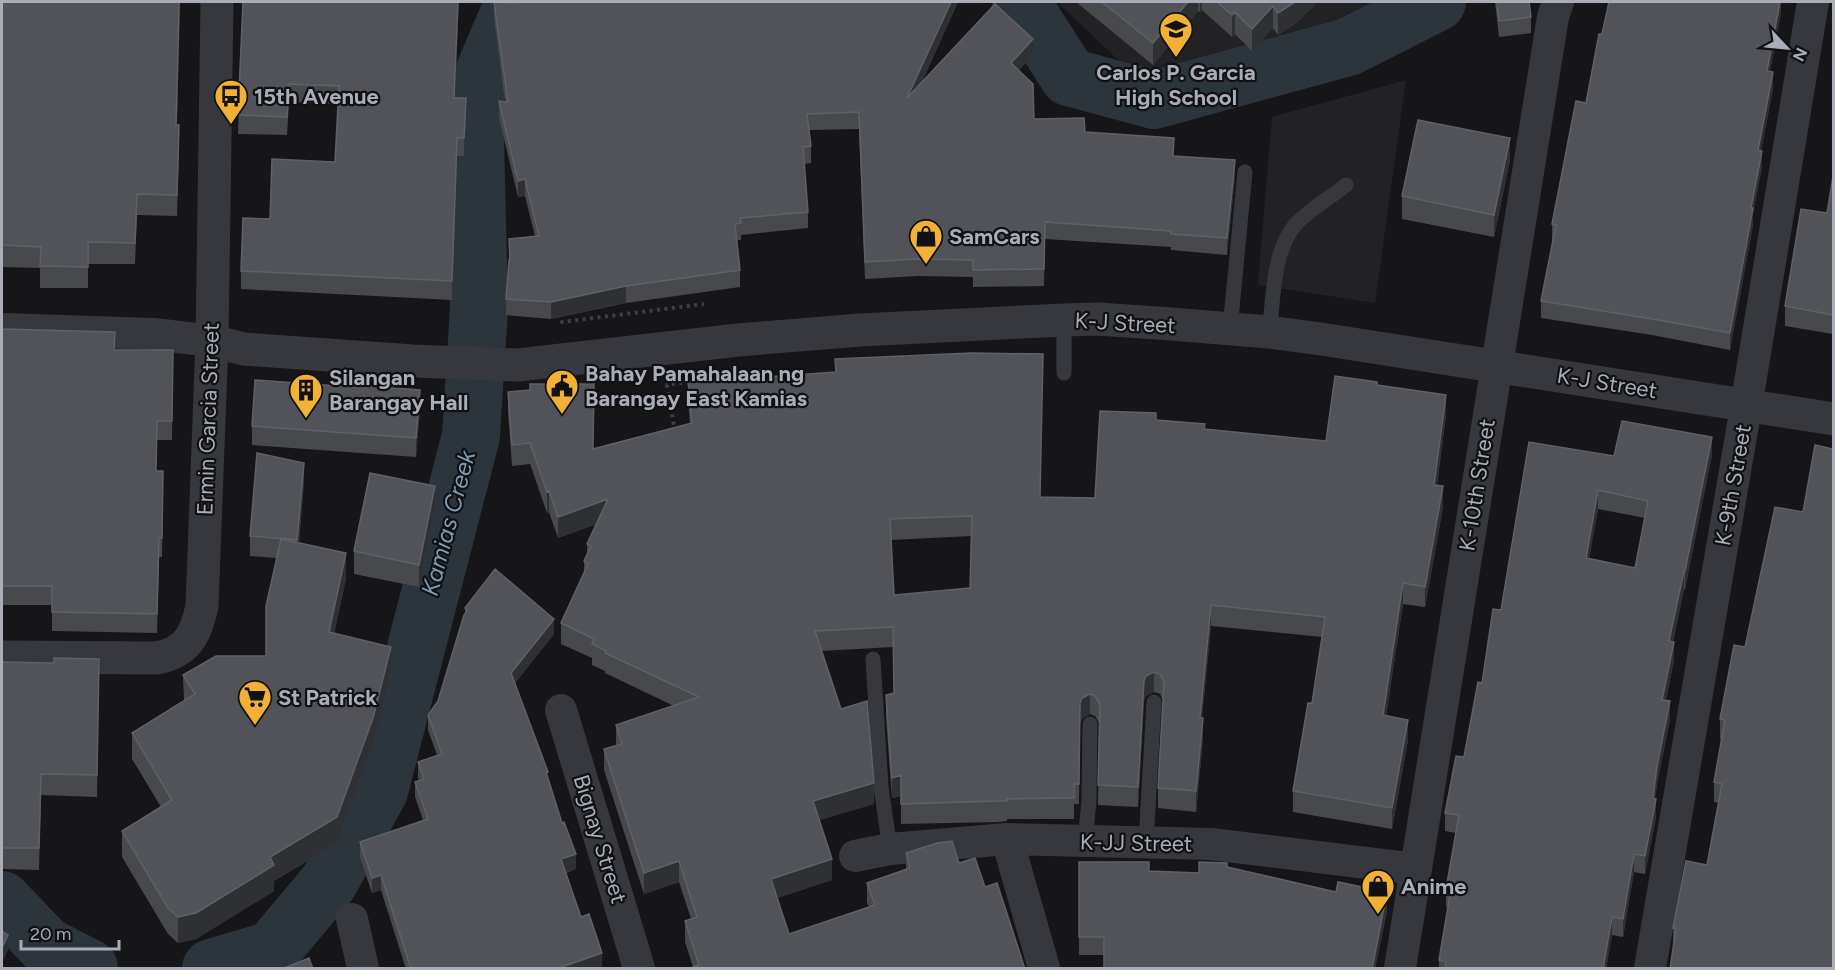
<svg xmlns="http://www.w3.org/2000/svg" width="1835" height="970" viewBox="0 0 1835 970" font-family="Figtree,sans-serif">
<rect width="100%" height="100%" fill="#161618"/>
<!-- built -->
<path fill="#222225" d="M1057 2H1388L1150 90Z
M1406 80 1375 303 1258 285 1272 117Z"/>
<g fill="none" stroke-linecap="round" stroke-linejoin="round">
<!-- river -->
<path stroke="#2c353c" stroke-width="58" d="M1021 2 1069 77 1154 100 1348 47 1437 2
M2 900 46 946 89 968
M211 968 272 950 329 882 379 791 471 436 479 307 474 96 514 2"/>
<!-- path -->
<path stroke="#3d3f44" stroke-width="4" stroke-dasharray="3 4.5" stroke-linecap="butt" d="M560 313 562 322 704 304
M675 432 667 385 687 382"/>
<!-- service -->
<path stroke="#37383d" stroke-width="15" d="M1230 329 1245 172
M1269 332C1274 298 1272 253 1295 225 1307 211 1331 197 1346 185
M1064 373V320
M873 659 881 787 890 849
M1085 842 1089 801 1090 724
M1146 843 1154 702"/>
<!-- minor -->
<path stroke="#37383d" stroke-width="32" d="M2 329 154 334 212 341
M561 710 639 968
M1007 839 1044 968
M855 856 890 849 1007 839 1211 844 1416 869
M352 919 363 968
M1400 968 1553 17 1558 2
M1650 968 1746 407 1813 2"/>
<!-- tertiary -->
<path stroke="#37383d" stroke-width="33" d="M212 341 244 349 413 361 518 365 738 340 860 330 1064 320 1098 319 1171 324 1269 332 1321 339 1834 419
M2 657 157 658C187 652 196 635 202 606L212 341 217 2"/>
</g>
<!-- wall -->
<path fill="#47494d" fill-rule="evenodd" d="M2 2H180L177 125 179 147 177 216 137 215 135 264H88V288H40V268L2 267Z
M243 2 455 98 466 117 464 156H457L452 300 241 289V271L270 219 335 162 338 104 289 102 287 135 238 134Z
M494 2 514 3 518 2H958L922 82 1033 55 1019 70 1034 119 1174 156 1235 177 1227 255 1171 250V247L1045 239 1044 286 973 287V277L918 276 865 279 859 129 809 130 811 146V163L804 164 808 212V228L741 235V240H737L740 270V287L626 303 551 319 506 315V299L509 260V239L535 236 525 196 518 197 499 118V101L505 102 494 17Z
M1076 2H1318L1296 23 1278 35 1273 28 1252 51 1235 34 1232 37 1202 10 1200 12 1198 11 1153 65Z
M1495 2H1529L1531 17V33L1499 37Z
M1781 2V13L1770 71 1773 89 1761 150 1762 167 1753 213V225L1730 350 1652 335 1541 318V301L1553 241H1552V224L1586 103 1602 34Z
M1833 110V140L1832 139V120Z
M1510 160 1494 237 1402 219V196Z
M1833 176V334L1785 326V306L1827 213Z
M2 329 115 350H173L172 440H157L156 471 163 490 162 557H159L157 633 52 631V605H2Z
M835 359 1040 497 1095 498 1156 421 1205 429 1326 441 1377 385 1446 415 1437 485 1443 507 1425 607 1403 604 1386 716 1408 740 1392 829 1293 812V791L1312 703 1322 637 1211 626 1202 718 1203 739 1196 812 1158 808V788L1163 700 1160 694 1154 692 1146 696 1144 701 1138 807 1098 805 1099 723 1095 716 1090 714 1082 719 1080 723 1079 800V804H1074V819H1007V821L999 822 901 824V796L892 798 891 786 886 716V695L894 693 893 647 821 651 874 804 819 820 832 880 777 898 789 934 869 907 867 903V883L906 869V853L959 863 985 887 1025 969 693 967 685 942V921L691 919 679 882 644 894 604 770V749L616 745V725L674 706 605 673V671L592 665V658L561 644V623L584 574V561L587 554V544L597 524 558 538 549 512 547 513 530 464 512 466 508 412V392L594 449 690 424 688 401V381L738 379 835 372ZM971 536 970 588 894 595 891 540Z
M420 409 416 457 252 445V426Z
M1712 455 1685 589H1684L1673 642 1674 660 1666 700 1670 719 1657 784 1655 799 1656 817 1645 874 1634 872 1623 937 1612 935 1606 969H1439V960L1448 907H1446V889L1456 833 1445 831V813L1464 757 1482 683 1501 610 1614 456ZM1598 509 1645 518 1635 568 1589 558Z
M304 482 299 543 346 579 334 633 391 673 373 744 337 843 274 881V891L196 939 178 943 168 934 122 857V831L161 807 132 759V733L184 701 183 675 266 656 277 558 250 556V536Z
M435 509 419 587 354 574V551Z
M465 608 554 634 515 683 548 779 576 869 566 873 581 917 602 968 406 969 381 890 372 893 360 857V842L423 820 415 797V782L419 781 418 777V762L437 755 428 730V715L438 701 465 614Z
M1745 647 1833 969 1673 943V928L1707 865 1719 803 1714 802V782L1722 740 1720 739V719Z
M2 662 99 680 97 797 41 795 39 870 2 869Z
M1079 862 1149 871 1199 873 1227 867 1387 911 1375 969H1104V955H1079Z"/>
<!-- shaded-wall -->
<path fill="#2f3033" d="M180 2V14L176 147V125Z
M458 2H459L454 116V98Z
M951 2H958L907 115V98Z
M1188 2H1198V11L1153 65V43Z
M1200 2H1202V10L1200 12Z
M1295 2H1318L1296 23 1278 35V13Z
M1780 2H1781V13L1767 87V71Z
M1273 6V28L1252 51V29Z
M1235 12V34L1232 37V15Z
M1033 39V55L1011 79V63Z
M1773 72V89L1758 166V150Z
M466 98V117L464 156V138Z
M457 138V156L452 300V281Z
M1510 138V160L1494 237V215Z
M1762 151V167L1753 213V225L1730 350V333L1751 208Z
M1235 160V177L1227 255V238Z
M525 179V196L518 197V181Z
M626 286V303L551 319V302Z
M420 390V409L416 457V438Z
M1446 395V415L1434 505V485Z
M1712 437V455L1685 589V571Z
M304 463V482L297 560V540Z
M435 486V509L419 587V565Z
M1443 486V507L1425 607V587Z
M1598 490V509L1586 576V558Z
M549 491V512L547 513V492Z
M608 499V520L558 538V517Z
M346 553V579L329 658V632Z
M1684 571V589L1669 659V641Z
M1403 583V604L1383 736V715Z
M1211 605V626L1200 738V718Z
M554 619V634L511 688V673Z
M1674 642V660L1662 718V700Z
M391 647V673L373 744 337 843 274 881V891L196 939 178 943V917L270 857Z
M1154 672V692L1146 696 1144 701 1138 807V787L1144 681 1146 676Z
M1090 694V714L1082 719 1080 723 1079 804 1080 703 1082 698Z
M1670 701V719L1657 784 1654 806 1656 799V817L1645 874V856L1657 766Z
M1203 718V739L1196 812V791Z
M1408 720V740L1392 829V808Z
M901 775V796L892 798V778Z
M874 783V804L813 822V801Z
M576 854V869L561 874V859Z
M1634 854V872L1623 937V919Z
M832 859V880L771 900V879Z
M679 861V882L644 894V873Z
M381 875V890L372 893V878Z
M1387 892V911L1375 969H1372Z
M1612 917V935L1606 969H1603Z
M8 935V950L2 963V948Z
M602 953V968L559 969V968Z"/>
<!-- building -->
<path fill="#525359" stroke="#5f6168" stroke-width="1.5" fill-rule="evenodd" d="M2 2H179L176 125H179L177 195 137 194 135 243 88 242V267L40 266 41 247 2 245Z
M243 2H458L454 98H466L464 138H457L452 281 241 271 243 218 270 219 272 159 335 162 339 86 289 84 287 117 238 115Z
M494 2 514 3 518 2H951L907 98 995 4 1033 39 1011 63 1033 84 1034 119 1084 118 1085 132 1174 138 1173 156 1235 160 1227 238 1171 234V231L1045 222 1044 269 973 270V260L918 259 865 262 859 112 807 114 811 146 803 147 808 212 740 218 741 223 735 224 740 270 626 286 551 302 506 299 509 260H510L509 239 539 236 525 179 518 181 499 101 508 102Z
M1102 2H1188L1153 43Z
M1217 2H1295L1278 13 1273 6 1252 29 1235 12 1232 15Z
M1497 2H1529L1531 17 1499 21Z
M1609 2H1780L1767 71 1773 72 1758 150 1762 151 1751 208H1753L1730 333 1652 319 1541 301 1556 225 1552 224 1576 101 1586 103 1599 34H1602Z
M1418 120 1510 138 1494 215 1402 196Z
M1833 176V315L1785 306 1801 209 1827 213Z
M2 329 115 332 114 350H173L172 421H157L156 471H163L162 538H159L157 614 52 612V586H2Z
M972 353 1043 354 1040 497 1095 498 1100 411 1156 413V420L1205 424 1204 429 1326 441 1335 376 1377 382V385L1446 395 1434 485 1443 486 1425 587 1403 583 1383 715 1408 720 1392 808 1293 791 1308 703H1312L1325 617 1211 605 1200 718H1203L1196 791 1158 788 1164 682 1160 674 1154 672 1146 676 1144 681 1138 787 1098 785 1100 704 1095 696 1090 694 1082 698 1080 703 1079 780V784H1074V798L1007 799V801H999L901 804V775L892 778 891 766 886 695 894 693 893 627 815 631 841 709 867 701 874 783 813 801 832 859 771 879 789 934 875 905 867 883 910 868 906 853 937 843 952 841 959 863 975 858 985 887 997 883 1025 969H688L699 965 685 921 697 917 679 861 644 873 604 749 622 744 616 725 699 697 605 653 606 651 592 644 594 639 561 623 588 564 584 561 591 546 587 544 608 499 558 517 549 491 547 492 530 443 512 445 508 392 530 390V384H594L593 449 692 423 688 381 738 375V379L836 372 835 359ZM972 516 970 588 894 595 890 519Z
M255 380 367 388V386L420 390 416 438 252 426Z
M1622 421 1712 437 1685 571H1684L1669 641 1674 642 1662 700 1670 701 1657 766 1653 798 1656 799 1645 856 1634 854 1623 919 1612 917 1603 969H1445L1446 962 1439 960 1451 889H1446L1459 815 1445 813 1456 756 1464 757 1478 682 1482 683 1493 609 1501 610 1529 442 1614 456ZM1598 490 1648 501 1635 568 1586 558Z
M1815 445 1833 449V969H1670L1676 928H1673L1686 861 1707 865 1722 784 1714 782 1725 720 1720 719 1734 645 1745 647 1775 507 1803 512Z
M257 453 304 463 297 540 250 536Z
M370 473 435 486 419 565 354 551Z
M281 539 346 553 329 632 391 647 373 718 337 817 270 857 274 865 196 913 178 917 168 908 122 831 172 800 132 733 195 694 183 675 216 656H266V606Z
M495 569 554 619 511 673 548 772H546L562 823 564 822 576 854 561 859 581 917 589 914 602 953 559 968V969H428L427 968 425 969H411L381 875 372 878 360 842 428 819 415 782 424 779 418 762 442 754 428 715 438 701 464 615 467 611 465 608Z
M54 658 99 659 97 775 41 774 39 848H2V662L54 663Z
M1079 862H1149V871L1199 873V862L1227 863V867L1336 892 1338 882 1387 892 1372 969H1104V937H1079Z
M2 931 8 935 2 948Z
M309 958 313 969H282Z"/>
<!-- icons -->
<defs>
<symbol id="school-pin" viewBox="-11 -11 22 30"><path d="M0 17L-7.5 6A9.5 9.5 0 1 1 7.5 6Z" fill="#f2b134" stroke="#111113"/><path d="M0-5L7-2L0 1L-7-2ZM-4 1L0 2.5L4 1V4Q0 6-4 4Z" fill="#111"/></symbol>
<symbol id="bus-pin" viewBox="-11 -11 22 30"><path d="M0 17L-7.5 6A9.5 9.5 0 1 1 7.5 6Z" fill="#f2b134" stroke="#111113"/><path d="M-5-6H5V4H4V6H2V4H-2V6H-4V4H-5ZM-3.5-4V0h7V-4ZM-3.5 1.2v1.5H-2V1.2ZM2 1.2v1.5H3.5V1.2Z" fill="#111"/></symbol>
<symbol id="shop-pin" viewBox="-11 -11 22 30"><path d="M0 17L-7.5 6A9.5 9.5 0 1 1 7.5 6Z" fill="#f2b134" stroke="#111113"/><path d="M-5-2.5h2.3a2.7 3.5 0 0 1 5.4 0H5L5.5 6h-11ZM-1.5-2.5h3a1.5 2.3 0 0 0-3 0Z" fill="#111"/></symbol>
<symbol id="civic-pin" viewBox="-11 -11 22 30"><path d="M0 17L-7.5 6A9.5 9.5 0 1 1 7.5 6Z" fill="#f2b134" stroke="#111113"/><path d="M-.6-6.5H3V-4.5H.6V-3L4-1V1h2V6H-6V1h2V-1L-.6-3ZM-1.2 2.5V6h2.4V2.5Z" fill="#111"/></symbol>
<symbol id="building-pin" viewBox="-11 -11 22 30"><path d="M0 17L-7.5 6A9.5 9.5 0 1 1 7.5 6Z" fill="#f2b134" stroke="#111113"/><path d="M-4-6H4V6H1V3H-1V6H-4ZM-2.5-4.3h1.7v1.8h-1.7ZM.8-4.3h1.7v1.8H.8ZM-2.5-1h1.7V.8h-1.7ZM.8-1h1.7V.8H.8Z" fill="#111"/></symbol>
<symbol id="supermarket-pin" viewBox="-11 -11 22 30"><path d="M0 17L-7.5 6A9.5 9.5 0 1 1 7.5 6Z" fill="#f2b134" stroke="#111113"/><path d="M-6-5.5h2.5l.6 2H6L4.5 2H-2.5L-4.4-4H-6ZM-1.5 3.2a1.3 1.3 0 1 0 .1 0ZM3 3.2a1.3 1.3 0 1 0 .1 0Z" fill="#111"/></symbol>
</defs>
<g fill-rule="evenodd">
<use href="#school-pin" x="1157" y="10" width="38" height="52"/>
<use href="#bus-pin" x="212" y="77" width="38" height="52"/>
<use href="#shop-pin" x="907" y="217" width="38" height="52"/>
<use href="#civic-pin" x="543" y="367" width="38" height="52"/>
<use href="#building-pin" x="287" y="371" width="38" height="52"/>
<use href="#supermarket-pin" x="236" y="678" width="38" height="52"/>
<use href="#shop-pin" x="1359" y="867" width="38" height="52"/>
</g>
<g text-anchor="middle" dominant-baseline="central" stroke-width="4.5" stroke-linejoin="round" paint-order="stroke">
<!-- poi labels -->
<g font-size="22" font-weight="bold" fill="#a8adb8" stroke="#111113" text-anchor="start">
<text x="1176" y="72" text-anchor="middle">Carlos P. Garcia<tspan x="1176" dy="25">High School</tspan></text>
<text x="254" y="96">15th Avenue</text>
<text x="949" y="236">SamCars</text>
<text x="585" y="373">Bahay Pamahalaan ng<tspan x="585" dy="25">Barangay East Kamias</tspan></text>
<text x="329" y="377">Silangan<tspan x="329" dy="25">Barangay Hall</tspan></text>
<text x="278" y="697">St Patrick</text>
<text x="1401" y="886">Anime</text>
</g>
<!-- street labels -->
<g font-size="22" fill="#a8adb8" stroke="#111113">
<text transform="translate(1125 323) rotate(3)">K-J Street</text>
<text transform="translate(1607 383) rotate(9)">K-J Street</text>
<text transform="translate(208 419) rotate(-88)">Ermin Garcia Street</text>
<text transform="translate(1477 485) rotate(-81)">K-10th Street</text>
<text transform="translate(1733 485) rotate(-80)">K-9th Street</text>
<text transform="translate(600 839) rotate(73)">Bignay Street</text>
<text transform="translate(1136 843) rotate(1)">K-JJ Street</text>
</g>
<!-- water labels -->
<g font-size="24" font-style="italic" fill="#7f9bb3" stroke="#111113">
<text transform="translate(448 523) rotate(-75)">Kamias Creek</text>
</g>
</g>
<!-- border -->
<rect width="1835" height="970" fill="none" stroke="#a8adb8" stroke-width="6"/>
<!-- north arrow -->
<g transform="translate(1787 48) rotate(116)" stroke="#111113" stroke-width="4.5" paint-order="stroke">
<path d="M0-4.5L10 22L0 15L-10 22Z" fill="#a8adb8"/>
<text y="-9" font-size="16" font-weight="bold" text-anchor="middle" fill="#a8adb8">N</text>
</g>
<!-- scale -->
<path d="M21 940v9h98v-9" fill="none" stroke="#a8adb8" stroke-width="3"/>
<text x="30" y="940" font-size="18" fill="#a8adb8" stroke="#111113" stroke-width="4.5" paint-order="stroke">20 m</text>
</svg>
